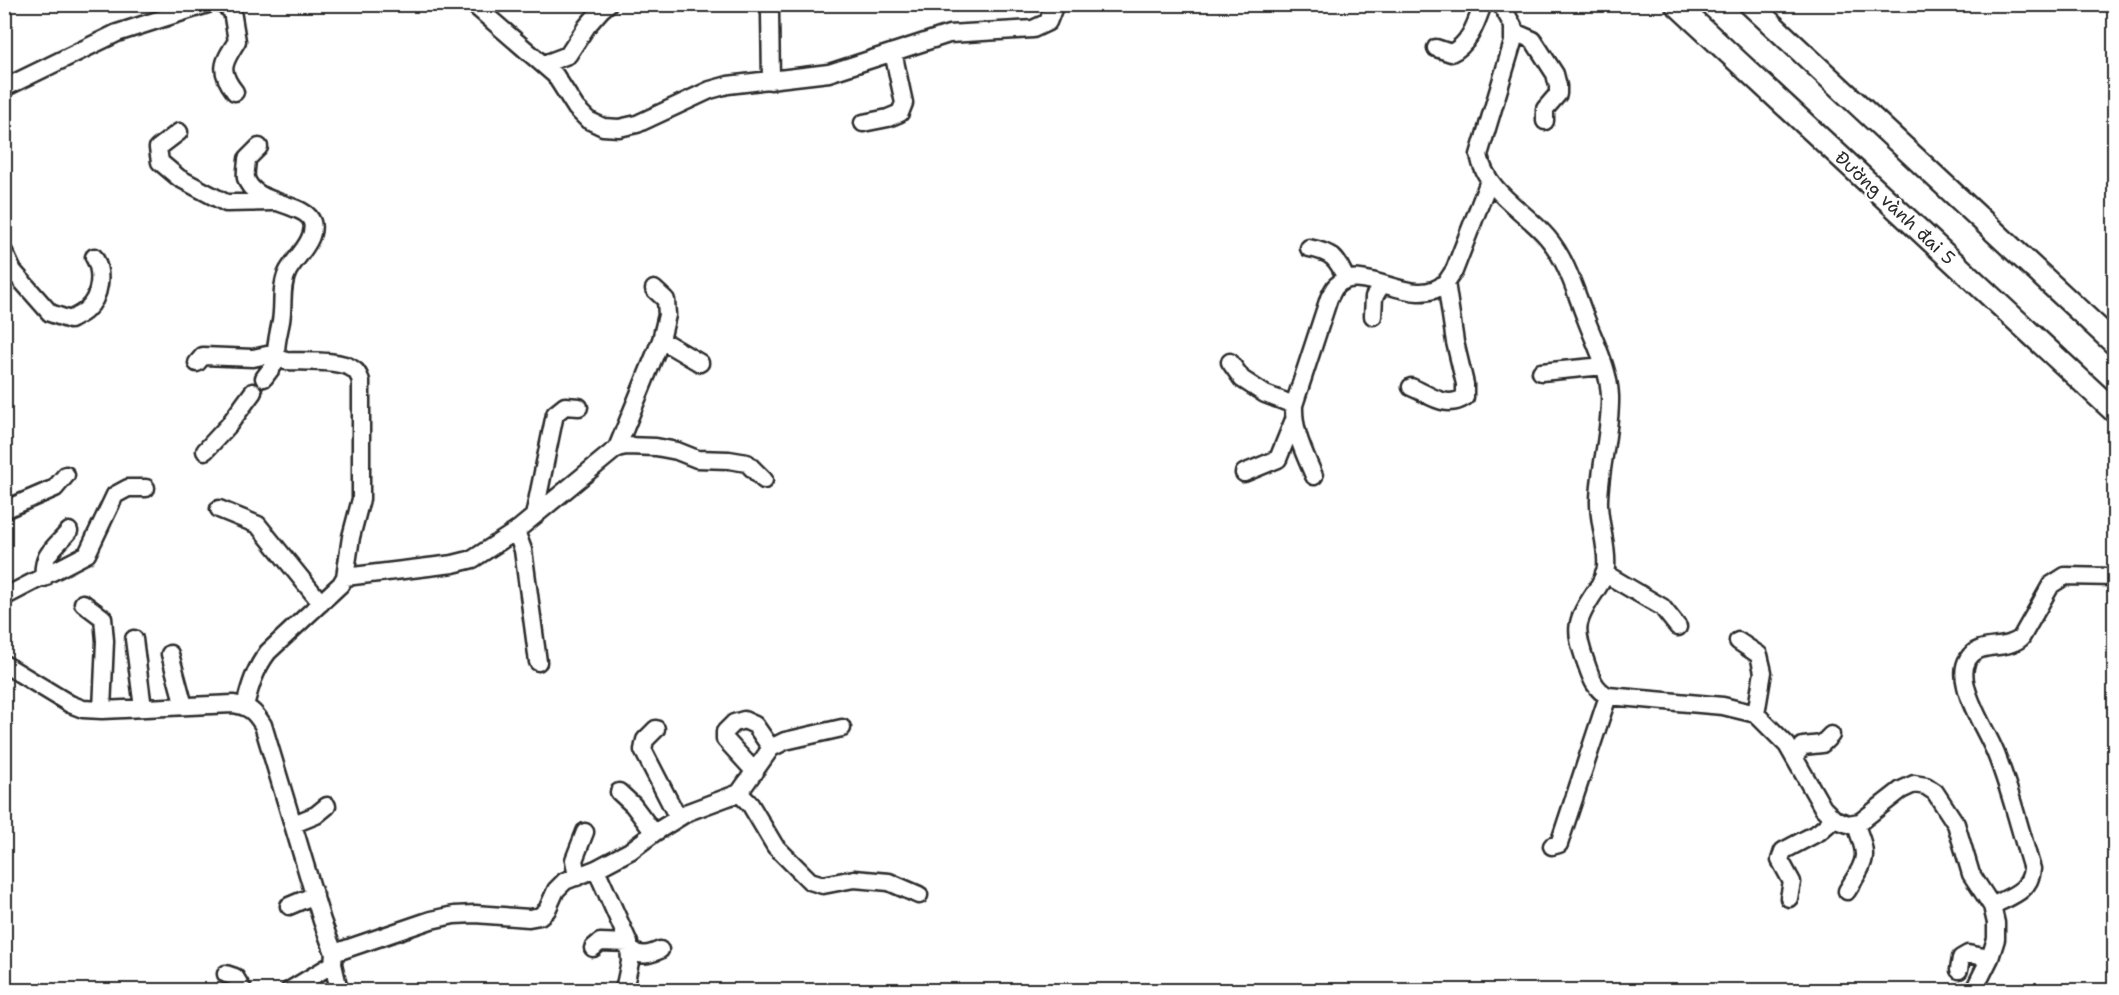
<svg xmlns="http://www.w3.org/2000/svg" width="2119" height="995" viewBox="0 0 2119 995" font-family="'Shantell Sans',sans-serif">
<rect width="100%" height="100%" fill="#fff"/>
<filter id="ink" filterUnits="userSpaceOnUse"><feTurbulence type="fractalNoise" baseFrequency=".0167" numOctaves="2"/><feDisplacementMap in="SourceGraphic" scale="12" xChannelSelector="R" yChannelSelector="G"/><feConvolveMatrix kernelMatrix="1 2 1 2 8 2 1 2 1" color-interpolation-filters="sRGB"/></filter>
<g filter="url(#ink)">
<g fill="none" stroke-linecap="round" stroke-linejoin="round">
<defs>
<path id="minor" d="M222 4 232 11 237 41C223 63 218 70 235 92
M473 4 555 75 576 108 588 120 603 127 619 128 637 124 710 90 728 85 829 73 949 34 1033 29 1048 22 1055 4
M767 4 770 12 771 81
M1501 4 1513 26V42L1479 155C1486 192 1524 210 1547 237 1567 260 1575 291 1586 319 1595 343 1609 369 1610 396 1611 431 1600 465 1599 500 1598 522 1608 545 1606 567 1605 577 1600 584 1595 592 1575 622 1574 629 1586 663 1591 677 1594 689 1608 696L1723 706 1756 714 1787 745 1823 808 1834 819 1848 824 1860 822 1901 790 1914 784 1926 786 1935 792 1956 824 1971 874 1992 906 1996 923V939L1990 958 1974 990
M1514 32 1533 40 1555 74 1558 86V94L1545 109V121
M1436 48 1451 53C1470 44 1476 23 1483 4
M544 64 568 55 587 26 601 10 608 4
M4 88 117 33 208 4
M863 123 888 118 900 113 904 103 893 52
M179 132 158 148 160 162 179 178 226 203 273 202
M1309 248C1331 252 1338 258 1346 280
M4 252 13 271 50 313 70 320C75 317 82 314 86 310 101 297 103 272 94 257
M1373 316 1374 297 1382 284
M661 340 700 363
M1230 362 1242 379 1265 394 1294 405
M197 363 203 356 253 358 276 353
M1541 372 1604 366
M264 378 279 358
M1411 387C1429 394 1445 410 1465 397V384L1455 342 1446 282
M617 448 661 340 667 315 666 300 654 289
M205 451 228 426 253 392
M1244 473 1278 459 1293 422
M1314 476C1304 452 1293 432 1294 405L1329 298C1331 295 1333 289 1336 286 1362 260 1415 313 1446 282 1449 279 1451 274 1454 271L1489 181
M219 509 258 525 321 603
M4 510 55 488 66 475
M534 516 555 414 565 406 579 407
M516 531 523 550 538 662
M1604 573 1662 607 1678 627
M345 577 453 564 473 559 516 531 617 448 626 446 656 447 677 451 697 459 729 460 747 463 764 480
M44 578C41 554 55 548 69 531
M4 597 87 554 115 495 128 488H146
M83 603 103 618 105 641 102 710
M134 639 143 708
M1738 641 1759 655 1763 672 1756 714
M170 654 184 706
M4 664 70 704 83 709 102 710 233 704C249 706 255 712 263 725L322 921 334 953 333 964 339 990
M245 706C250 686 255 669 268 652L341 584 345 577 351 537 361 499V381C359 376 358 372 353 369 340 359 302 362 286 361L279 358 276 353C276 342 279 332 281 321 284 305 280 286 288 271 295 258 317 239 312 222 306 202 253 205 246 178 245 172 247 164 247 159L259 147
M656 729 645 740 643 750 678 818
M1795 756 1803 746 1822 744 1831 735
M755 772 725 739V732L734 723 744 720 755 725 771 748
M619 792 633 805 654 833
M739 793 750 804 775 846 810 881 823 885 854 879 889 882 919 895
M294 824 316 815 327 806
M1552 846 1559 844 1608 696
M596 869 629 943 630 962 624 990
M577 877 574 860 585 832
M1847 891C1867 858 1869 859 1855 823
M1789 898 1792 882 1780 860 1783 851 1819 832 1834 819
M289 906 315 895
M1992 906C2010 896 2030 892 2032 869 2020 831 2011 791 1996 754 1987 732 1971 709 1966 686 1964 678 1963 667 1968 659 1980 640 2004 652 2021 638L2051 585 2065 576 2114 577
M593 948 600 942 629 943
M630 950C641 957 649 955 660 950
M334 953 431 920 454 915 475 914 529 918 540 916 547 910 556 890 565 881 596 869 630 851 654 833 688 812 739 793 771 748 785 741 842 728
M1959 970 1961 958 1968 954 1990 958
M226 974 235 977 243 990
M290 990 333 964"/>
<path id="major" d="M1676 4 2114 411
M1750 4 2114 343"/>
</defs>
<!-- minor casing -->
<use href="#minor" stroke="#2b2b2b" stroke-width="21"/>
<!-- major casing -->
<use href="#major" stroke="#2b2b2b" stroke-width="26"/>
<!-- minor -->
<use href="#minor" stroke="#fff" stroke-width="16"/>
<!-- major -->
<use href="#major" stroke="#fff" stroke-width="21"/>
</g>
</g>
<g text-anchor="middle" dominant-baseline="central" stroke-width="5" stroke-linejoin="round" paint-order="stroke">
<!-- street labels -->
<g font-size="18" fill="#2b2b2b" stroke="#fff">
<text transform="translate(1895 208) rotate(43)">Đường vành đai 5</text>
</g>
</g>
<!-- margin -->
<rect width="2119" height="995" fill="none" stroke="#fff" stroke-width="24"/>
<rect x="12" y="12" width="2095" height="971" fill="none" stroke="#2b2b2b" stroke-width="2" filter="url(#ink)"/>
</svg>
